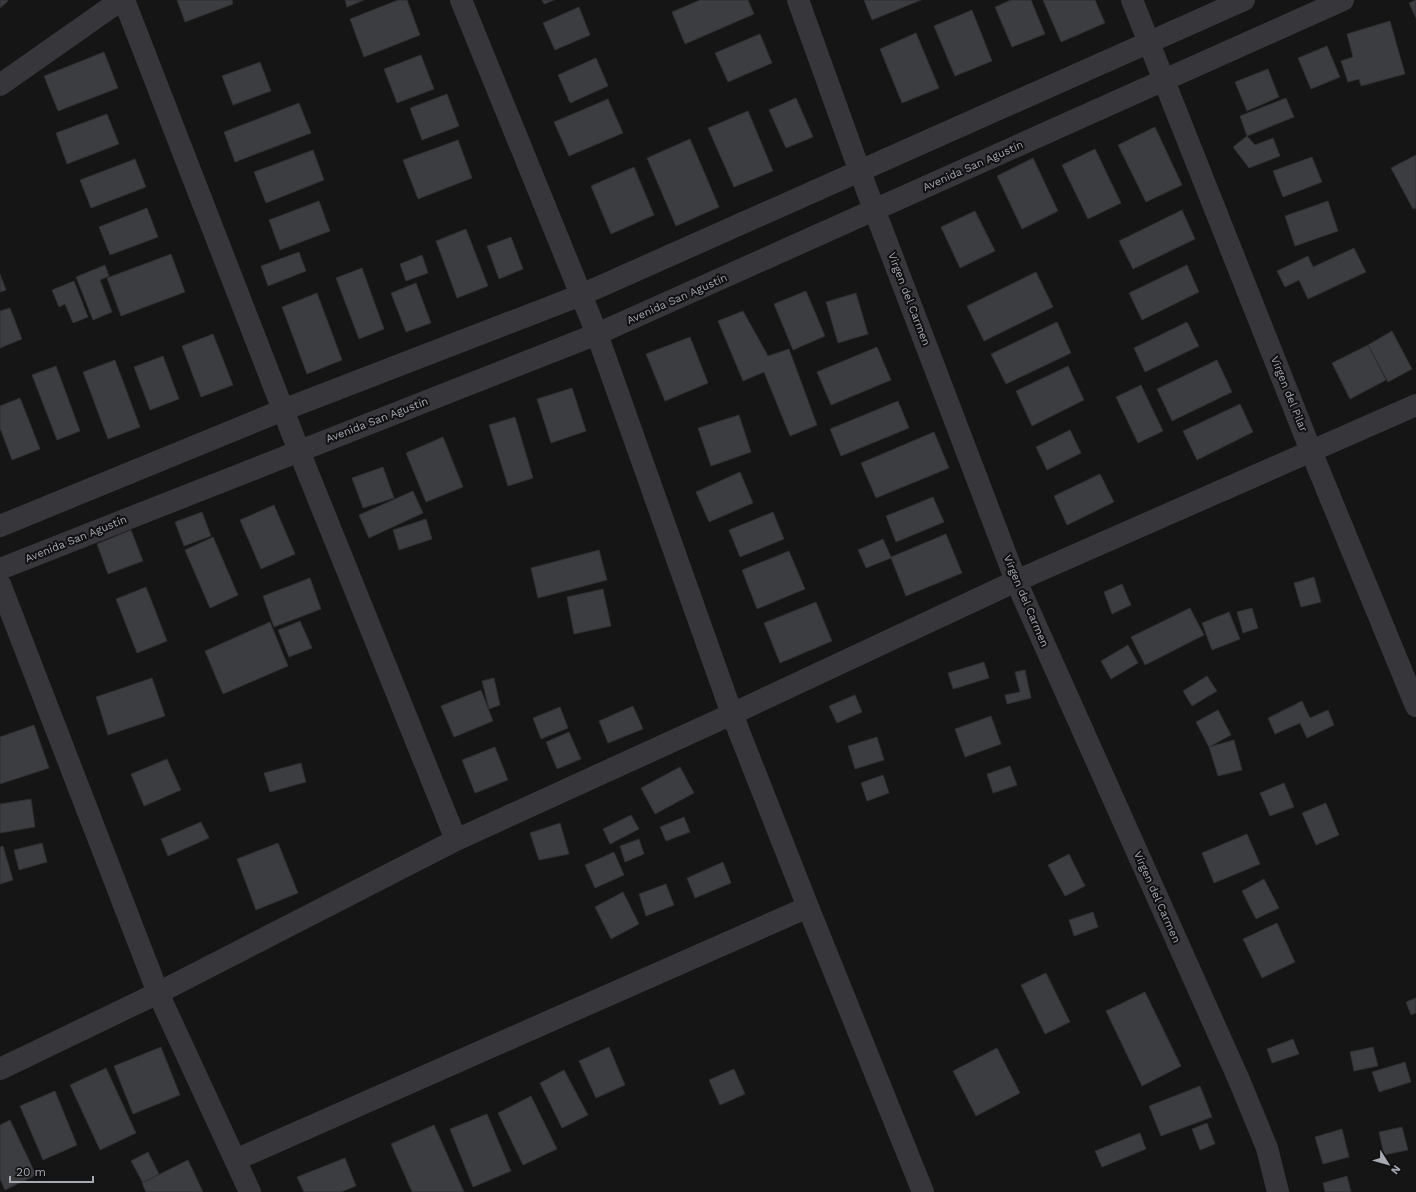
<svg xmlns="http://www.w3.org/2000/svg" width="1416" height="1192" viewBox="0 0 1416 1192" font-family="'Work Sans',sans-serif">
<rect width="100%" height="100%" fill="#151516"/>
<!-- building -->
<path fill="#3c3d40" stroke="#2f2f32" d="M0 0H7L8 1 0 8Z
M177 0H232L233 4 185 22Z
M345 0H364L347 7Z
M398 0H407L420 35 364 57 350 19Z
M542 0H554L544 4Z
M700 0H748L754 14 685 44 672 12Z
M864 0H921L872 20Z
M1011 0H1031L1045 34 1012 47 995 7Z
M1043 0H1095L1105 23 1061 42Z
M1416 0V18L1409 3Z
M579 7 590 35 555 50 543 23Z
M972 10 992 61 955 76 934 26Z
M1390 21 1405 74 1361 86 1359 79 1348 82 1341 61 1353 57 1347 34Z
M916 33 939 88 902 103 880 49Z
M760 34 772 63 728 82 715 53Z
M1327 46 1340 77 1311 89 1298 58Z
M104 52 118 88 58 111 44 76Z
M421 55 434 89 397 103 384 69Z
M596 58 608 86 570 103 558 75Z
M260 62 271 91 233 105 222 76Z
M1268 69 1279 97 1247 111 1235 82Z
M447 94 459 126 422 140 410 108Z
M796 98 813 137 786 148 769 110Z
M1286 98 1294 117 1247 136 1240 116Z
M608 99 623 133 569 156 554 122Z
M299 103 311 133 235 162 224 132Z
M748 111 773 171 734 187 708 128Z
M107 114 119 144 67 164 56 133Z
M1155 127 1182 185 1146 202 1118 145Z
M1247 136 1255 145 1273 138 1280 156 1249 168 1233 147Z
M690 139 719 207 676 226 647 158Z
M458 140 472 178 418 199 403 160Z
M1095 149 1121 203 1088 219 1062 165Z
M313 150 324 180 266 203 254 172Z
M1416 155V208L1413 209 1391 168Z
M1312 157 1322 182 1283 197 1273 171Z
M1033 158 1058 211 1022 229 997 176Z
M135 159 146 187 91 208 80 180Z
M634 167 654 215 611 234 591 186Z
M319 201 330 231 280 250 269 220Z
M1328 201 1338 231 1295 246 1285 216Z
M147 208 158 237 110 255 99 227Z
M1182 210 1195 239 1133 269 1119 241Z
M975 211 995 251 960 268 941 227Z
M466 229 488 286 457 298 436 241Z
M511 237 523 269 499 279 487 246Z
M1354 248 1366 272 1308 299 1299 280 1285 287 1277 271 1308 256 1313 267Z
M299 252 306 271 268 286 261 266Z
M171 254 185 292 121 316 107 278Z
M422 255 428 273 406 281 400 264Z
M105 265 109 276 100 280 112 312 93 320 76 277Z
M1187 265 1199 292 1142 320 1129 293Z
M362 268 384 329 359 339 336 278Z
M1036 272 1053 307 984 341 967 306Z
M0 274 6 290 0 292Z
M74 281 88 317 73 323 65 304 59 307 52 290Z
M416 283 431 323 406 332 391 293Z
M806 291 825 336 793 350 774 304Z
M317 293 342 360 307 374 282 307Z
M856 293 868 334 838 343 826 302Z
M10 308 22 339 0 348V311Z
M743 311 768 356 789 349 817 425 790 436 764 372 743 381 718 321Z
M1057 322 1071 353 1006 384 991 354Z
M1187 322 1199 346 1145 372 1134 348Z
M1392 331 1412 369 1388 382 1368 345Z
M213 334 233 385 201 397 182 346Z
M690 337 708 383 665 401 646 354Z
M1368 345 1386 380 1350 399 1332 363Z
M877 347 891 380 831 405 817 372Z
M163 356 179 399 150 410 134 367Z
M115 360 140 427 108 439 83 372Z
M1217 360 1232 392 1172 421 1157 389Z
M56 366 80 431 57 440 32 375Z
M1068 366 1084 400 1032 426 1016 391Z
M1141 385 1163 431 1138 443 1116 397Z
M572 388 586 431 551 443 537 399Z
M20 398 40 449 12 460 0 428V406Z
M898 401 909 428 841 456 830 429Z
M1240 404 1253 432 1197 460 1183 431Z
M739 415 751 452 711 466 698 428Z
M515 417 533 478 508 486 489 425Z
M1070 430 1081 453 1047 470 1036 447Z
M934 432 949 468 876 498 861 463Z
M443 437 463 487 426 502 406 453Z
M383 467 394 498 363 508 352 478Z
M740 472 753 503 709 522 696 492Z
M1100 474 1114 502 1067 525 1054 496Z
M413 491 423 513 369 538 359 515Z
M933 497 944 522 896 542 886 516Z
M274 505 295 554 261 569 240 520Z
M202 512 211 536 184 546 175 522Z
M773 512 784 539 740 557 729 530Z
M426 519 432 539 399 550 393 530Z
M131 530 143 561 108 574 97 544Z
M946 534 962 573 906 596 891 558 866 568 858 550 883 539 891 557Z
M213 537 238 595 210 608 185 550Z
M599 550 607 580 538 598 531 568Z
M789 551 805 589 757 609 742 570Z
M1314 577 1321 602 1301 607 1294 583Z
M310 578 321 609 274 627 263 596Z
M1122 584 1131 605 1112 614 1104 592Z
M146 587 167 641 137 653 116 599Z
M603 589 611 626 574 634 567 597Z
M816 602 832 641 780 663 764 623Z
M1190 608 1204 635 1145 665 1131 637Z
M1252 608 1258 628 1243 633 1237 612Z
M1229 612 1240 639 1212 650 1202 623Z
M300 621 312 648 289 657 278 630Z
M270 622 288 666 223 694 205 651Z
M1128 645 1138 663 1111 679 1101 661Z
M984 662 989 678 953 689 948 673Z
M1025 670 1031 698 1007 704 1005 695 1020 692 1015 672Z
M1207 676 1217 691 1192 706 1183 691Z
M152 678 165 716 108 735 96 697Z
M494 678 500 705 489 709 482 681Z
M481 690 493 721 454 737 441 706Z
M855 695 862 712 837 723 829 706Z
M1302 701 1310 718 1328 710 1334 725 1307 738 1300 723 1275 734 1268 718Z
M633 706 643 729 608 743 599 721Z
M560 707 568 728 541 739 533 718Z
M1218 710 1231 735 1209 747 1196 722Z
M991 716 1001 744 965 757 955 729Z
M34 725 49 768 0 784V737Z
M569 732 581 759 557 769 546 742Z
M877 737 884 760 855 769 848 746Z
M1234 740 1242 770 1218 776 1209 747Z
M495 747 508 780 475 793 462 760Z
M167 759 181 790 144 806 131 774Z
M301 763 306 782 270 792 264 773Z
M1010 766 1017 785 993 793 987 774Z
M680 767 694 793 655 814 641 788Z
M883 775 889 793 867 801 861 783Z
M1284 783 1294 807 1270 816 1260 793Z
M31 799 35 827 0 833V804Z
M1326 803 1339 835 1316 845 1302 813Z
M631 815 639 829 610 844 603 829Z
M684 817 690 832 666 841 660 827Z
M201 822 209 838 168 856 161 839Z
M560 823 569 854 539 860 530 833Z
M1247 834 1260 864 1214 883 1202 853Z
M639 839 644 854 625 862 620 846Z
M42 843 47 862 19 870 14 850Z
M278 843 298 893 256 910 237 859Z
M3 846 13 880 0 884V847Z
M614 852 624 875 595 888 585 865Z
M1069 854 1085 886 1065 896 1048 865Z
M723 862 731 883 695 898 687 878Z
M1264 879 1279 908 1256 919 1242 891Z
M666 884 674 905 646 916 639 894Z
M623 892 639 924 611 939 595 907Z
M1093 912 1098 927 1074 936 1069 920Z
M1277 923 1295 962 1262 978 1243 939Z
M1046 973 1070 1022 1045 1034 1021 985Z
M1145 992 1181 1066 1142 1086 1106 1011Z
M1416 998V1013L1411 1015 1406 1002Z
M1293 1039 1299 1054 1272 1063 1267 1049Z
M161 1047 180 1095 133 1114 114 1066Z
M609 1047 625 1085 596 1098 579 1061Z
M1373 1047 1378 1066 1354 1071 1350 1052Z
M997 1048 1020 1093 976 1116 953 1071Z
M1405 1062 1411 1082 1379 1092 1372 1072Z
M106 1068 136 1133 100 1150 70 1085Z
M734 1069 745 1094 720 1105 709 1080Z
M564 1070 588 1115 562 1128 540 1083Z
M1200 1086 1212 1117 1161 1136 1149 1106Z
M55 1091 77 1145 43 1160 20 1106Z
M531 1096 557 1149 523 1165 498 1113Z
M487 1114 511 1171 473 1187 450 1129Z
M10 1120 36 1175 5 1190 0 1179V1125Z
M1207 1123 1215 1144 1200 1150 1192 1129Z
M434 1125 464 1192H412L391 1144Z
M1402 1127 1408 1150 1384 1155 1379 1132Z
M1342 1129 1349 1157 1323 1164 1315 1137Z
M1140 1133 1146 1149 1102 1167 1095 1151Z
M148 1152 159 1174 143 1183 131 1161Z
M345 1158 356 1186 341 1192H304L297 1177Z
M188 1160 203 1192H146L142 1183Z
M1347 1176 1351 1192H1325L1323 1183Z"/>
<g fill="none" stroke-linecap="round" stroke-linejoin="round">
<!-- street -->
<path stroke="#36363b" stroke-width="22" d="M124 0 299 451 456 840
M461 0 597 334 732 714 808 907 923 1192
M798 0 860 172 1016 581 1239 1080 1267 1148 1278 1192
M1132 0 1311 451 1416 706
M0 85 121 0
M0 526 283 410 581 295 1244 0
M0 569 597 334 1343 0
M0 584 158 993 250 1192
M0 1069 158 993 456 840 732 714 1016 581 1416 405
M235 1160 808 907"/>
</g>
<g text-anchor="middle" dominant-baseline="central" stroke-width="4" stroke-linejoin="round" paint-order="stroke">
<!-- street labels -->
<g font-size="11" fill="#a7a9b5" stroke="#101011">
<text transform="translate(973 166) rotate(-24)">Avenida San Agustín</text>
<text transform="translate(677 299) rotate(-24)">Avenida San Agustín</text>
<text transform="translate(909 299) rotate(69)">Vírgen del Carmen</text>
<text transform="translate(1289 394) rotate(68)">Virgen del Pilar</text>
<text transform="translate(377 420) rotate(-21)">Avenida San Agustín</text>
<text transform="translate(76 539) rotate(-22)">Avenida San Agustín</text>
<text transform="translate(1026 601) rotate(67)">Vírgen del Carmen</text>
<text transform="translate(1157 897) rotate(66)">Vírgen del Carmen</text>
</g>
</g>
<!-- north arrow -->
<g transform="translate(1388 1164) rotate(127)" stroke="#101011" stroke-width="3" paint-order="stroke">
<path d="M0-3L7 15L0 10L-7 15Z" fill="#a7a9b5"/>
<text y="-6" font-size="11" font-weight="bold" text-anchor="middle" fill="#a7a9b5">N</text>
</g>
<!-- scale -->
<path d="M10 1176v6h83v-6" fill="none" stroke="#a7a9b5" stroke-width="2"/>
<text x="16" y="1176" font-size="12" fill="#a7a9b5" stroke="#101011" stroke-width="3" paint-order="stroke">20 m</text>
</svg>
